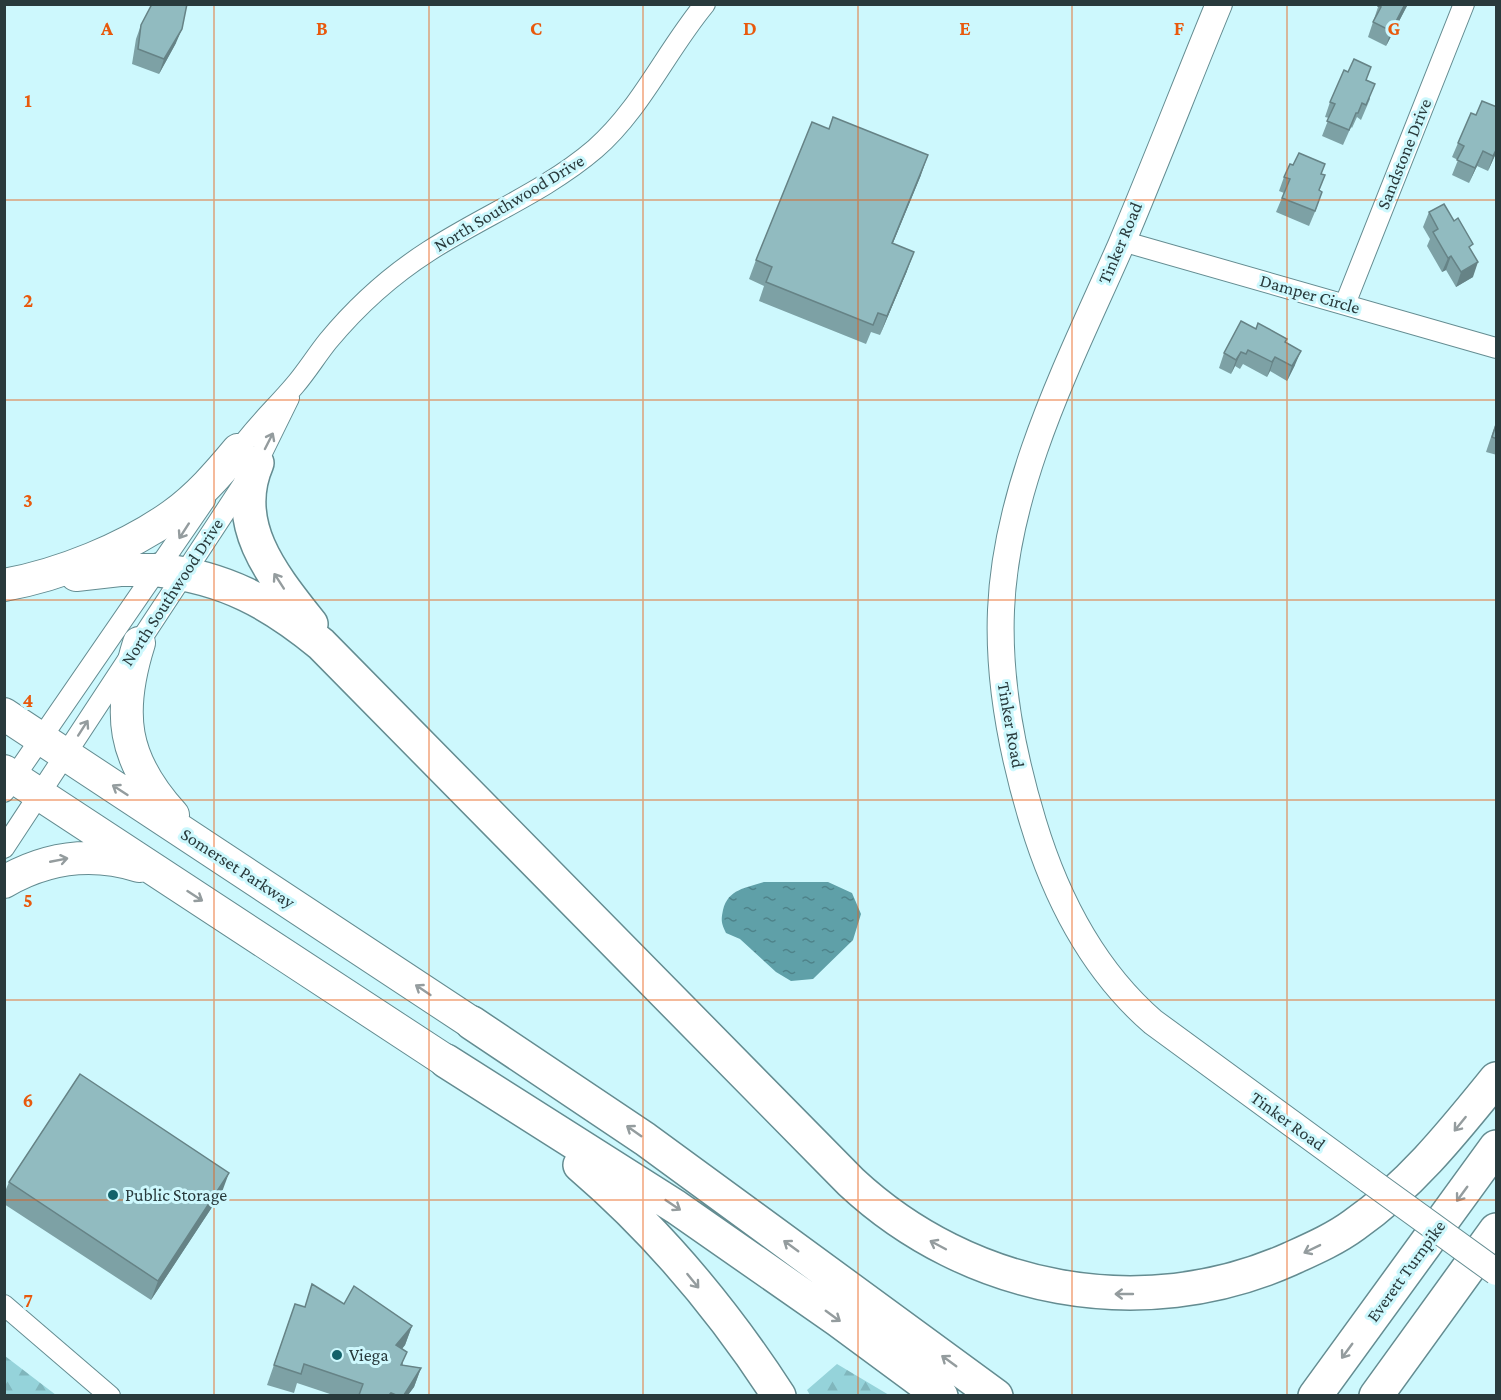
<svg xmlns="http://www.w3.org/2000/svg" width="1501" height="1400" viewBox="0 0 1501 1400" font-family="'Crimson Pro',serif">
<defs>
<pattern id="forest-firs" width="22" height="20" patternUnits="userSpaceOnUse" patternTransform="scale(1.5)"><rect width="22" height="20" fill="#95d3da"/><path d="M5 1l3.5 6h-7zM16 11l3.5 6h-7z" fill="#80b6bc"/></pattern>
<pattern id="water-ripples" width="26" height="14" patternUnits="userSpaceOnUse" patternTransform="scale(1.5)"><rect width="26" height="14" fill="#5fa0a8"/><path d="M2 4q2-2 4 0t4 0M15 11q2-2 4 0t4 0" fill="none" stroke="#4e838a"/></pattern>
</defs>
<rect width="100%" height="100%" fill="#cdf8fd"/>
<!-- forest -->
<path fill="url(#forest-firs)" d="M4 1356H5L56 1395H5Z
M837 1364 889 1395H810L807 1390Z"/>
<!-- water -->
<path fill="url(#water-ripples)" d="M764 882H828L852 893 861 914 853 940 813 979 791 981 776 972 740 939 726 933C721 923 721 920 723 910 728 889 746 888 764 882Z"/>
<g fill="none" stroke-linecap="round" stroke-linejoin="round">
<defs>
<path id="minor" d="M1122 241 1496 348
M1345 304 1464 4
M233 458C251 430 274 410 295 385 307 371 316 356 328 341 357 306 390 276 429 251 483 216 546 191 595 149 641 109 666 51 705 4
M4 792 205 500
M4 848 257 463 289 398
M4 1305 110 1396"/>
<path id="tertiary" d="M1219 4C1186 84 1155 165 1121 245 1071 359 1006 483 1001 610 998 682 1012 753 1033 822 1056 898 1092 969 1153 1022L1369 1180"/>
<path id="primary" d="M76 575 120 570H159
M4 585C60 575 127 548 173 515 198 497 218 474 238 450
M139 643C117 713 122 759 173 815
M4 714 472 1023
M4 771 446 1061
M4 882C47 857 91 851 139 866"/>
<path id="motorway" d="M257 463C230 525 274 577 311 624
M159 570C225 578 270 602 321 644L851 1182C969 1292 1142 1325 1290 1259 1312 1249 1335 1239 1354 1225 1411 1185 1453 1132 1496 1079
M472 1023 645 1139 996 1396
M446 1061 676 1207 838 1320 941 1396
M580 1165C657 1231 724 1311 779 1396
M1315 1396 1496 1147
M1376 1396 1496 1230"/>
</defs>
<!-- minor casing -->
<use href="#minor" stroke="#648c91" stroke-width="22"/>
<!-- tertiary casing -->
<use href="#tertiary" stroke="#648c91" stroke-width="28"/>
<!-- primary casing -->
<use href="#primary" stroke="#648c91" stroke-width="34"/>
<!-- motorway casing -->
<use href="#motorway" stroke="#648c91" stroke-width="36"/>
<!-- minor -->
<use href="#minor" stroke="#fff" stroke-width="20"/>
<!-- tertiary -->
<use href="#tertiary" stroke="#fff" stroke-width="26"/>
<!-- primary -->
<use href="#primary" stroke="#fff" stroke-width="32"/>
<!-- motorway -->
<use href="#motorway" stroke="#fff" stroke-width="33"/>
<defs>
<path id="tertiary-bridge" d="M1369 1180 1496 1272"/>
</defs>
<!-- tertiary-bridge casing -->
<use href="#tertiary-bridge" stroke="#648c91" stroke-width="28" stroke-linecap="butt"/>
<!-- tertiary-bridge -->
<use href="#tertiary-bridge" stroke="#fff" stroke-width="26"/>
</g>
<!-- wall -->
<path fill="#7da1a5" d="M1379 4H1408L1386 46 1368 37Z
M141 25 176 43 159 74 132 64 136 39Z
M1367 80 1370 99 1361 120 1357 117 1352 128 1351 127 1343 145 1322 136 1329 118 1325 117 1330 102Z
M1497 107V151L1488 171 1477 166 1469 183 1452 175 1458 160 1452 157 1458 143 1476 115Z
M829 129 921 175 893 243 907 271 880 335 871 332 866 344 759 301 764 286 749 279 756 260Z
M1322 174 1317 207 1309 226 1276 212 1284 193 1279 191 1284 177Z
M1429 212 1471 250 1473 277 1456 287 1446 270 1442 272 1427 246 1430 239 1423 227Z
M1256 329 1286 342 1295 365 1287 381 1270 371 1267 377 1243 364 1240 369 1235 366 1231 374 1219 368 1224 353Z
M1497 419V455L1486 452Z
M9 1182 222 1192 151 1300 4 1204V1194Z
M295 1304 304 1307 344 1304 412 1326 405 1345 402 1349 403 1365 421 1368 414 1387 408 1395H333L297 1383 294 1393 267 1385Z"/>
<!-- shaded-wall -->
<path fill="#668386" d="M1405 4H1408L1386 46 1391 31Z
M182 29 176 43 159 74 164 59Z
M1497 148V151L1488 171 1493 156Z
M1483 151 1477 166 1469 183 1475 168Z
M928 155 921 175 885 262 892 243Z
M914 252 907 271 880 335 887 316Z
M1451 256 1446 270 1442 272 1448 258Z
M1478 262 1473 277 1456 287 1461 272Z
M1301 351 1295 365 1287 381 1292 366Z
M1241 352 1235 366 1231 374 1236 360Z
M1275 357 1270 371 1267 377 1272 362Z
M229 1173 222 1192 151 1300 158 1281Z
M412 1326 405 1345 389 1364 396 1345Z
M421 1368 414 1387 408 1395H404Z"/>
<!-- building -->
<path fill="#91bbc0" stroke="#668386" stroke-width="1.5" d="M152 4H187L182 29 164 59 138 49 141 25Z
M1379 4H1405L1391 31 1373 22 1381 7 1378 6Z
M1354 59 1371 67 1366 80 1375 84 1366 105 1362 103 1358 113H1356L1349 130 1327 121 1335 104 1330 102 1344 70 1348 72Z
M1482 101 1497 107V148L1493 156 1483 151 1475 168 1457 160 1464 146 1458 143 1471 113 1476 115Z
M833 117 928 155 892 243 914 252 887 316 878 313 873 325 766 282 772 267 756 260 812 122 829 129Z
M1299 153 1325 164 1321 174 1325 175 1319 190 1322 192 1315 211 1282 198 1290 179 1284 177 1290 164 1293 165Z
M1444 204 1454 221 1458 218 1473 244 1469 247 1478 262 1461 272 1451 256 1448 258 1433 232 1438 229 1429 212Z
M1241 321 1256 329 1258 323 1287 339 1285 342 1301 351 1292 366 1275 357 1272 362 1248 350 1246 354 1241 352 1236 360 1224 353Z
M1497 422V439L1492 437Z
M80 1074 229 1173 158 1281 9 1182Z
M312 1284 344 1304 354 1286 412 1326 396 1345 407 1352 401 1365 421 1368 404 1395H396L391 1393 389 1395H359L363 1384 304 1364 301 1374 274 1365 295 1304 305 1307Z"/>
<!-- one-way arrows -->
<defs><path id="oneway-shaft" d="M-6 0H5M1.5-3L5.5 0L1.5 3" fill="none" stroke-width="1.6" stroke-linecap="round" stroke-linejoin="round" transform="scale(1.5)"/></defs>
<g stroke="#949c9e">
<use href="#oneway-shaft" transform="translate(269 441) rotate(-63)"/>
<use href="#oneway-shaft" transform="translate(184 531) rotate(123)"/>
<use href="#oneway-shaft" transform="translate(279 581) rotate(-123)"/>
<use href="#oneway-shaft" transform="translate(83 728) rotate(-57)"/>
<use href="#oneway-shaft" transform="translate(120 790) rotate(-147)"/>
<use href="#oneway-shaft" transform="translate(59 860) rotate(-11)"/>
<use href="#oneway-shaft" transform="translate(195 896) rotate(33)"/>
<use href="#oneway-shaft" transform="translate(423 990) rotate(-146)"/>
<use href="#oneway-shaft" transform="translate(1460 1124) rotate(129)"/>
<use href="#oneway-shaft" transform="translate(634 1131) rotate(-145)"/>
<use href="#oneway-shaft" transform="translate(1462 1194) rotate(126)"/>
<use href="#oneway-shaft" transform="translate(673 1205) rotate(34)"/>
<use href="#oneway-shaft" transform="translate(938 1245) rotate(-152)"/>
<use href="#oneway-shaft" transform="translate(791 1246) rotate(-144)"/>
<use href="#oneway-shaft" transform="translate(1312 1249) rotate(154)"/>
<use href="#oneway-shaft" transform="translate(693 1281) rotate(51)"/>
<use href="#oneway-shaft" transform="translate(1124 1294) rotate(-180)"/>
<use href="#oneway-shaft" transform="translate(833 1316) rotate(36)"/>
<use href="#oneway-shaft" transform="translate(1347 1351) rotate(126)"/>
<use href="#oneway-shaft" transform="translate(949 1361) rotate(-144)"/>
</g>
<!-- grid -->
<path fill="none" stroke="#e8590c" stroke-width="1.5" stroke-opacity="0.55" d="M214 4V1396M429 4V1396M643 4V1396M858 4V1396M1072 4V1396M1287 4V1396M4 200H1496M4 400H1496M4 600H1496M4 800H1496M4 1000H1496M4 1200H1496"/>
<!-- markers -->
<g fill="#13626a" stroke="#cdf8fd" stroke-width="2">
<circle cx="113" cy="1195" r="6"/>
<circle cx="337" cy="1355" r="6"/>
</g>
<g text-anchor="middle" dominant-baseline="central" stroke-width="6" stroke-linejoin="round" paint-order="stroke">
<!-- street labels -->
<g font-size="18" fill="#293a3c" stroke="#cdf8fd">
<text transform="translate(1404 154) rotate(-68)">Sandstone Drive</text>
<text transform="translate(509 203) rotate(-31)">North Southwood Drive</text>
<text transform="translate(1120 243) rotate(-67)">Tinker Road</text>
<text transform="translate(1310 294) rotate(16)">Damper Circle</text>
<text transform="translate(172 592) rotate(-57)">North Southwood Drive</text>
<text transform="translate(1011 725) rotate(80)">Tinker Road</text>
<text transform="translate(238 868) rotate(33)">Somerset Parkway</text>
<text transform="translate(1288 1121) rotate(36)">Tinker Road</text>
<text transform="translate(1406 1271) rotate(-54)">Everett Turnpike</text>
</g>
<!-- poi labels -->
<g font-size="18" fill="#293a3c" stroke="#cdf8fd" text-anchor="start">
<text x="125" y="1195">Public Storage</text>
<text x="349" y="1355">Viega</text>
</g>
</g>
<g font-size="20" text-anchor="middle" font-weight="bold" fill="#e8590c" stroke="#cdf8fd" stroke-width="6" stroke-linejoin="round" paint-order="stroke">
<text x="107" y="35">A</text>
<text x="322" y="35">B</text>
<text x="536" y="35">C</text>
<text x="750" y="35">D</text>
<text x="965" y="35">E</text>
<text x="1179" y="35">F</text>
<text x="1394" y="35">G</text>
<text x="28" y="107">1</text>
<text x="28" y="307">2</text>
<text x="28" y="507">3</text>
<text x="28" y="707">4</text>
<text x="28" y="907">5</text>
<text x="28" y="1107">6</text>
<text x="28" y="1307">7</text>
</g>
<!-- border -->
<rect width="1501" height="1400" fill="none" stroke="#293a3c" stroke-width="12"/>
</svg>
